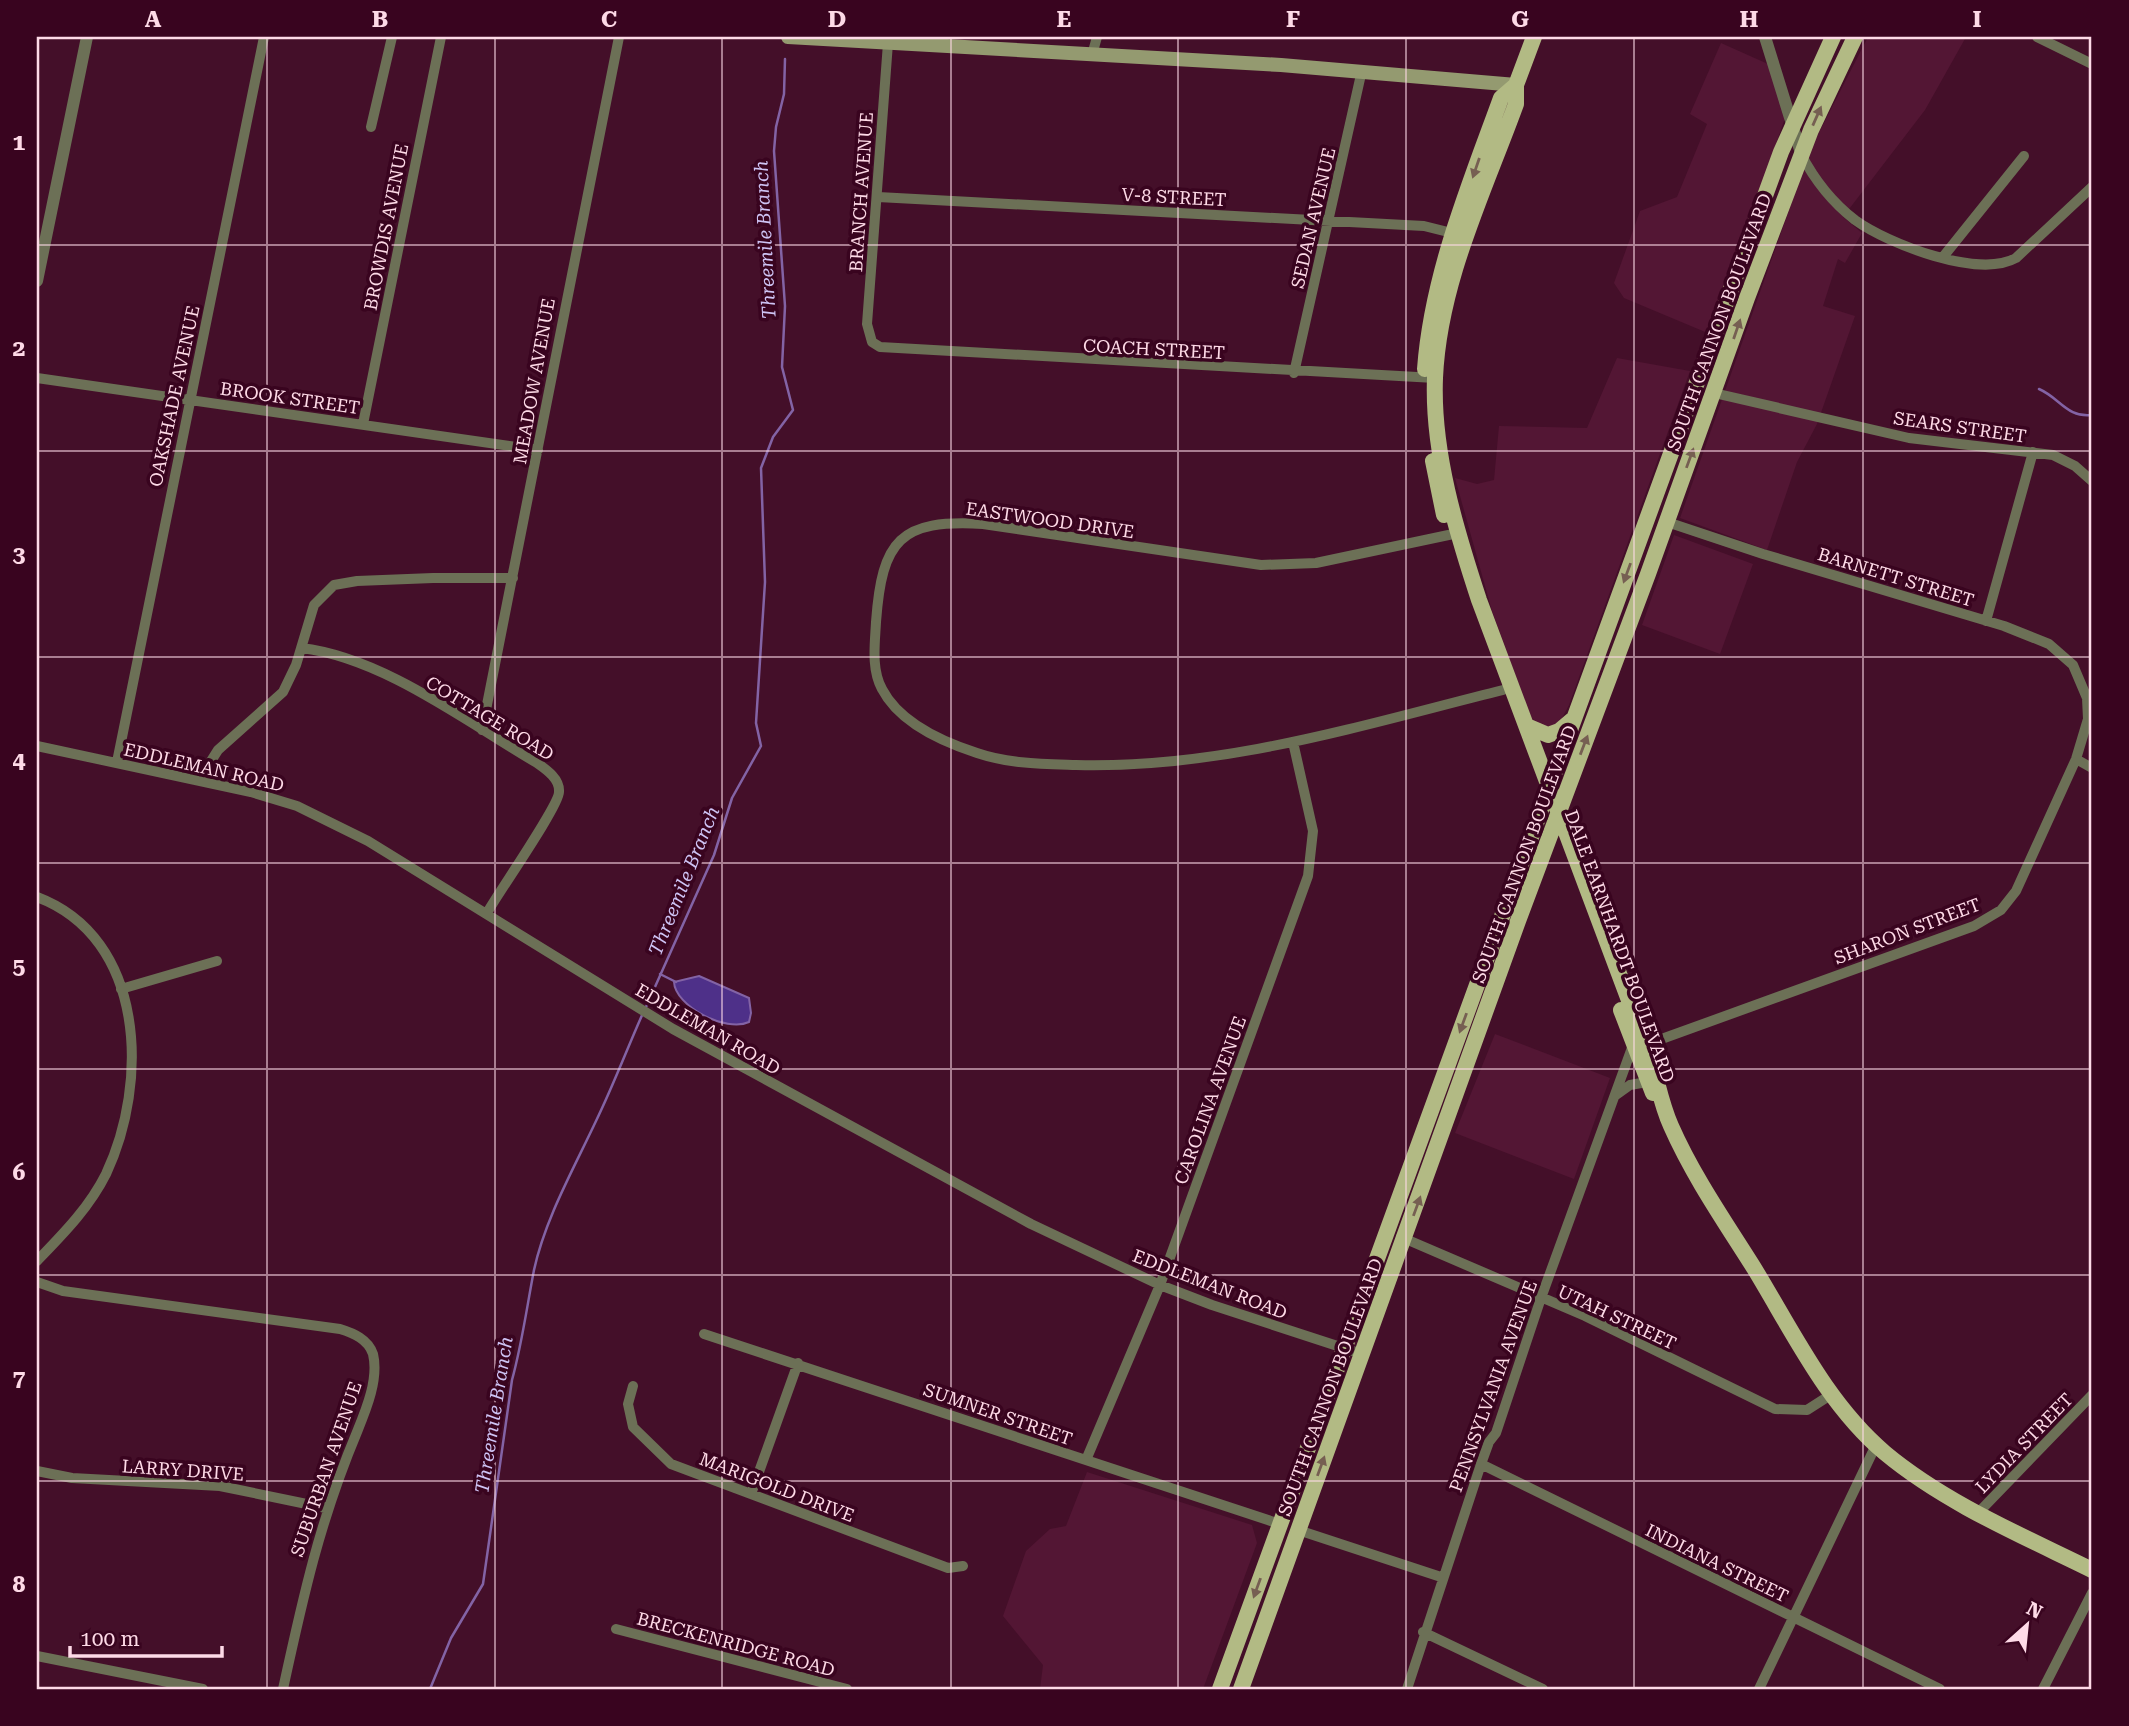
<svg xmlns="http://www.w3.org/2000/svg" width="2129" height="1726" viewBox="0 0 2129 1726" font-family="'Roboto Serif',serif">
<rect width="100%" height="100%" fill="#440f29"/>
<!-- built -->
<path fill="#531634" d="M1868 37H1966L1925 110 1843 217 1862 233 1845 263 1838 259 1823 306 1855 316 1817 424 1797 462 1767 550 1680 518 1811 148Z
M1721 43 1768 64 1785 118 1710 334 1624 298 1614 283 1640 211 1677 197 1707 124 1690 114Z
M1617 358 1690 371 1569 705 1561 720 1553 727H1541L1531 718 1492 611 1455 478 1477 484 1494 480 1499 426 1587 428Z
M1674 535 1753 564 1720 654 1642 625Z
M1495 1034 1610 1078 1574 1179 1455 1133Z
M1087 1472 1252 1525 1257 1543 1203 1689H1040L1043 1665 1003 1616 1026 1551 1050 1529 1066 1526Z"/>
<!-- water -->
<path fill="#4e3089" stroke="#8363a5" stroke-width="2" d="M699 976 749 998 751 1013 749 1022C726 1033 675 1006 674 982Z"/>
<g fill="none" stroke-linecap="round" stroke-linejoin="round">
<!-- stream -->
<path stroke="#8363a5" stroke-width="2.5" d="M2039 389C2060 398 2067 418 2092 415
M660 974 676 982
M646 1007 714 855 732 798 761 746 756 723 765 582 761 468 773 437 793 410 782 367 785 306 774 151 776 127 784 94 785 59
M430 1689 451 1638 483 1584 512 1380C522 1344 527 1306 534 1270 545 1219 574 1168 596 1121 613 1086 627 1049 643 1013"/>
<!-- minor -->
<path stroke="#6c7056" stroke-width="10" d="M2037 37 2092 64
M888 43 867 324 872 342 880 347 1435 378
M1092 55 1097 37
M371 127 392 37
M1801 154C1814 179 1833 203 1855 220 1888 244 1979 279 2016 258L2092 187
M878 197 1424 226 1456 234
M1943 257 2024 156
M1294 373 1362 70
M37 378 538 450
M1714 393 1909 438 2053 455 2075 466 2092 481
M363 424 441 37
M1458 533 1316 563 1261 565 983 524C900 519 882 540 876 622 875 643 871 669 882 689 899 722 943 742 977 753 1009 764 1043 764 1076 765 1223 769 1362 725 1503 690
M1986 621 2033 452
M301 648C382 657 467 722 537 763 547 770 560 779 559 792 559 806 498 893 487 913
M482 730 619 37
M37 746 251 792 297 806 368 841 673 1029 1031 1224 1160 1285 1212 1305 1362 1354
M2076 759 2092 768
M117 762 264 37
M199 780 218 750 283 692 296 665 314 605 334 585 357 581 433 578H513
M37 897C146 938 149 1083 106 1174 89 1208 63 1234 37 1261
M121 989 217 961
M1645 1045 1974 926 2001 910 2016 891 2076 759 2088 719 2087 698 2073 665 2049 644 2004 626 1763 554 1667 522
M1616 1095 1630 1085 1647 1082
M1401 1237 1585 1316 1775 1409 1807 1410 1832 1394
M37 1282 63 1291 340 1329C353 1333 368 1339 373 1354 379 1379 366 1410 357 1432 320 1520 303 1597 283 1689
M704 1334 1280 1524
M633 1386 628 1404 633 1427 671 1464 948 1568 963 1566
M1086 1460 1160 1285 1308 876 1313 831 1293 742
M1481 1464 1940 1689
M37 1471 72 1478 220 1486 326 1508
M751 1494 798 1363
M1979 1512 2092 1395
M1298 1530 1441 1577
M616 1629 847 1689
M1423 1632 1543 1689
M37 1656 203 1689
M1407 1689 1481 1464 1489 1442 1496 1433 1541 1298 1633 1045
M1759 1689 1876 1445
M2043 1689 2092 1593"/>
<!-- tertiary -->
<path stroke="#6c7056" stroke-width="12" d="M1765 37 1801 153
M37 281 87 37"/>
<!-- secondary -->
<path stroke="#949a70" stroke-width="14" d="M788 37 1281 65 1516 85"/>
<!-- primary -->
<path stroke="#b2ba84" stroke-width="16" d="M1534 37 1516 85V104C1484 192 1439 283 1435 378 1432 452 1456 530 1479 600L1648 1051C1657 1077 1660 1102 1671 1126 1693 1176 1725 1222 1754 1268 1793 1332 1827 1404 1885 1453 1945 1503 2023 1536 2092 1570
M1425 369C1432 275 1469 186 1501 98L1516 85
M1433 461 1444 515
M1527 726 1548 735 1559 731 1572 720
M1621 1010 1653 1093
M1220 1689 1781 152 1833 37
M1241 1689 1518 921 1648 574 1747 298 1811 130 1855 37"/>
</g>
<!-- one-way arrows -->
<defs><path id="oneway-solid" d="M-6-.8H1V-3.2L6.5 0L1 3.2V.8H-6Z" transform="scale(1.75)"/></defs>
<g fill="#765f52">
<use href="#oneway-solid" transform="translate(1817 116) rotate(-66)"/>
<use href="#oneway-solid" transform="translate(1476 168) rotate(109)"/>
<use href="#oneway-solid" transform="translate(1737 329) rotate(-71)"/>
<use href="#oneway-solid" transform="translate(1690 458) rotate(-70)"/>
<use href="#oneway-solid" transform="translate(1627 573) rotate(110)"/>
<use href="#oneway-solid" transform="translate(1584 745) rotate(-69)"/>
<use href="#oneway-solid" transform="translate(1463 1023) rotate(110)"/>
<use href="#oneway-solid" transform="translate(1417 1206) rotate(-70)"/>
<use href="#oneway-solid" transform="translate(1321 1466) rotate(-70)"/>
<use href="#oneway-solid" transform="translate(1257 1588) rotate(110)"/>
</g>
<!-- grid -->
<path fill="none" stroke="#fedae7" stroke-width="2" stroke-opacity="0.55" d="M267 37V1689M495 37V1689M722 37V1689M951 37V1689M1178 37V1689M1406 37V1689M1634 37V1689M1863 37V1689M37 245H2092M37 451H2092M37 657H2092M37 863H2092M37 1069H2092M37 1275H2092M37 1481H2092"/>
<g text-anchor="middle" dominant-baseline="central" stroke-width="7" stroke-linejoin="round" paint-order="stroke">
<!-- street labels -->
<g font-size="18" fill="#fedae7" stroke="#39041f">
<text transform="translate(861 192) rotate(-86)">BRANCH AVENUE</text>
<text transform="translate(1174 197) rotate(3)">V-8 STREET</text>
<text transform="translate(1313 218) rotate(-77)">SEDAN AVENUE</text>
<text transform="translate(386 227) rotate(-79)">BROWDIS AVENUE</text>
<text transform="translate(1719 322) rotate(-70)">SOUTH CANNON BOULEVARD</text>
<text transform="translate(1154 349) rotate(3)">COACH STREET</text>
<text transform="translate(534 381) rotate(-80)">MEADOW AVENUE</text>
<text transform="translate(174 396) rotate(-78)">OAKSHADE AVENUE</text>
<text transform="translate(290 398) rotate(8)">BROOK STREET</text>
<text transform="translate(1960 427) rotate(8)">SEARS STREET</text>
<text transform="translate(1050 520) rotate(8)">EASTWOOD DRIVE</text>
<text transform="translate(1896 577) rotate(17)">BARNETT STREET</text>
<text transform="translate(490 718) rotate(31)">COTTAGE ROAD</text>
<text transform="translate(204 767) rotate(13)">EDDLEMAN ROAD</text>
<text transform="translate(1524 854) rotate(-70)">SOUTH CANNON BOULEVARD</text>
<text transform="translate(1907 931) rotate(-21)">SHARON STREET</text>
<text transform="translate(1620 946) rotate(70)">DALE EARNHARDT BOULEVARD</text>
<text transform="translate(708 1029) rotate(30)">EDDLEMAN ROAD</text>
<text transform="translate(1210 1100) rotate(-70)">CAROLINA AVENUE</text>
<text transform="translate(1210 1284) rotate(21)">EDDLEMAN ROAD</text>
<text transform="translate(1617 1317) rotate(25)">UTAH STREET</text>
<text transform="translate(1493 1386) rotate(-70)">PENNSYLVANIA AVENUE</text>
<text transform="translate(1330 1387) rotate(-70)">SOUTH CANNON BOULEVARD</text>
<text transform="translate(998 1414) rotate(19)">SUMNER STREET</text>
<text transform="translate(2024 1443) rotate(-46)">LYDIA STREET</text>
<text transform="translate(326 1469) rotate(-71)">SUBURBAN AVENUE</text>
<text transform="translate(183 1470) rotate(4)">LARRY DRIVE</text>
<text transform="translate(777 1487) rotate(21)">MARIGOLD DRIVE</text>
<text transform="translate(1717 1563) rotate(26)">INDIANA STREET</text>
<text transform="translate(736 1644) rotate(15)">BRECKENRIDGE ROAD</text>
</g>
<!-- water labels -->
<g font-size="19" font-style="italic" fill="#cec3f4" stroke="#39041f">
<text transform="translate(765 240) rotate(-93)">Threemile Branch</text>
<text transform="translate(684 881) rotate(-68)">Threemile Branch</text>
<text transform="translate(494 1415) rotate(-81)">Threemile Branch</text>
</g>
</g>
<!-- border -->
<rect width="2129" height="1726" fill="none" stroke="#39041f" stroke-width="77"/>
<!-- north arrow -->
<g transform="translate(2027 1625) rotate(27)" stroke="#39041f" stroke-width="5" paint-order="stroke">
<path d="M0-5L12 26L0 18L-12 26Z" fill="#fedae7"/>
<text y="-10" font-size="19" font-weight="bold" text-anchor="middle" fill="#fedae7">N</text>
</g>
<!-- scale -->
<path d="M70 1646v10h152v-10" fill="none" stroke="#fedae7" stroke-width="3.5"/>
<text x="80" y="1646" font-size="21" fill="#fedae7" stroke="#39041f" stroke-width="5" paint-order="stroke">100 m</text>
<rect x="38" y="38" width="2052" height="1650" fill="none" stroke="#fedae7" stroke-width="2.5"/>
<g font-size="23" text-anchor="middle" font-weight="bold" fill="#fedae7">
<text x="153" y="27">A</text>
<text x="380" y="27">B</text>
<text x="609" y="27">C</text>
<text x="837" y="27">D</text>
<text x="1064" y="27">E</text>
<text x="1293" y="27">F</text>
<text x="1520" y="27">G</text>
<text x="1749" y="27">H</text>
<text x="1977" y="27">I</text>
<text x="19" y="150">1</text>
<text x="19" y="356">2</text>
<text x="19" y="562">3</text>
<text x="19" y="768">4</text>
<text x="19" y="974">5</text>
<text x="19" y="1180">6</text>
<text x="19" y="1386">7</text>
<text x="19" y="1592">8</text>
</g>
</svg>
